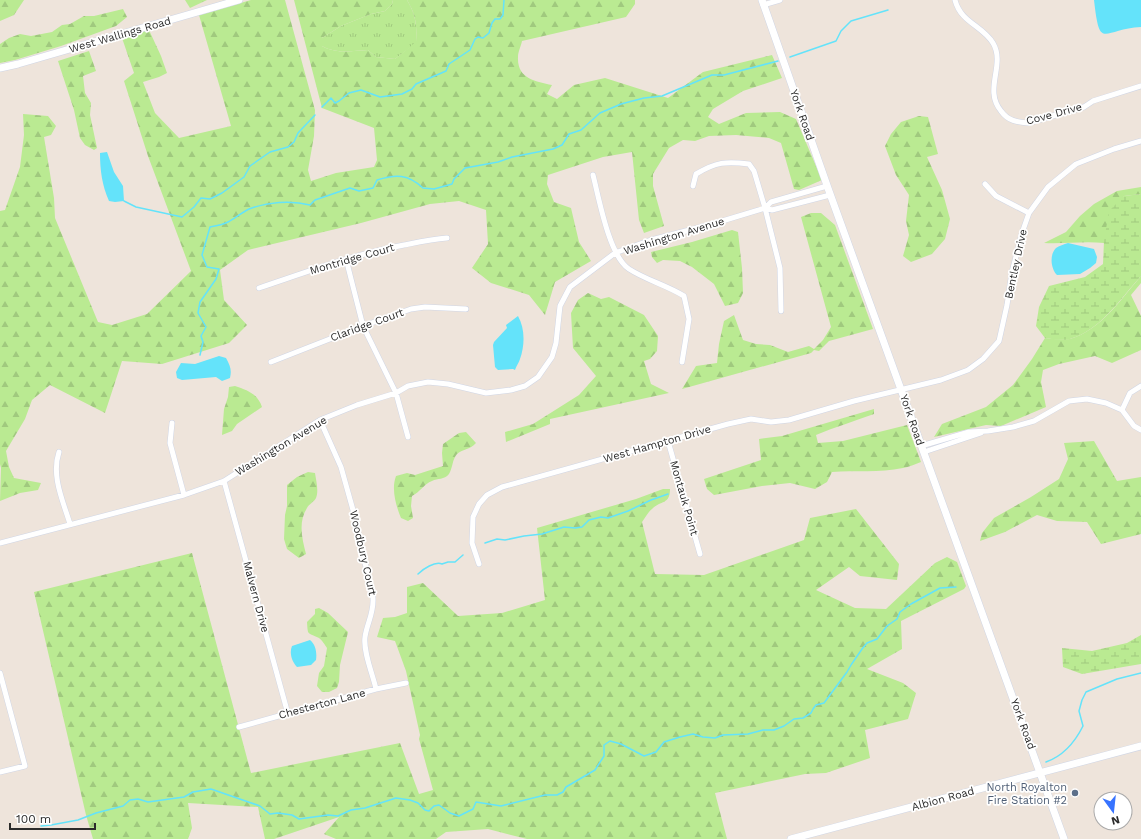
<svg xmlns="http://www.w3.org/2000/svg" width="1141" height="839" viewBox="0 0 1141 839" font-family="'Work Sans',sans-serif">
<defs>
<pattern id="grass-tufts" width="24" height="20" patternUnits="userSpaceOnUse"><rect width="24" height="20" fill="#baea92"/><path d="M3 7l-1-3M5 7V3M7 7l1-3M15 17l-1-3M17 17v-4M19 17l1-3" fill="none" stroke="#a0c97e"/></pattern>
<pattern id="forest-firs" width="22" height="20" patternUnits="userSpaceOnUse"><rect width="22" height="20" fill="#baea92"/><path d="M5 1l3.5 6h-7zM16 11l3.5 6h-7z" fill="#a0c97e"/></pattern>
<pattern id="wetland-marsh" width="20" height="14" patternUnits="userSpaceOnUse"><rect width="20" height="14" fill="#baea92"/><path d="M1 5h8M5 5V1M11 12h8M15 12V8" fill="none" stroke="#a0c97e"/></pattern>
</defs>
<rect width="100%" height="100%" fill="#eee4db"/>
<!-- grass -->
<path fill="url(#grass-tufts)" d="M393 0H407C416 15 417 25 416 43L395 59 376 57 368 50C352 51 336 54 322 46V38L341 26 371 14 385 11 392 4Z"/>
<!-- forest -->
<path fill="url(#forest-firs)" d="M0 0H24L14 15 0 21Z
M185 0H207L190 8Z
M251 0H285L315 110 314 136 308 170 311 181 336 173 374 167 377 160 374 128 322 108 294 0H393L392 4 385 11 371 14 341 26 322 38V46C336 54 352 51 368 50L376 57 395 59 416 42C417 25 416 15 407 0H635V4L626 17 522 41C521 46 518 52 518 57 517 79 536 81 552 85L547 94 557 99 574 85 605 78 668 98 703 72 772 55 782 78 743 91 713 109 708 117 719 124 746 113 780 112 796 119 822 180 799 190 794 189 781 143 769 138 736 135 709 136 695 141 683 140 669 148 653 174V186L664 226 644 233 639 220 632 152 603 157 548 175 547 184 554 202 571 208 579 242 591 261 555 282 545 315 529 295 491 283 472 268 488 244 486 210 459 201 430 204 361 223 248 250 220 270 224 300 247 325 229 343 162 364 122 361 105 413 50 385 32 400 25 419 6 451 9 467 14 478 41 483 38 490 20 493 0 501 1 468 0 464V211L5 210 20 167 24 135 23 114 48 116 56 126 51 135 44 137 54 198 55 218 98 322 112 325 147 314 191 271 148 156 124 81 134 73 122 38 149 30 161 56 167 73 159 77 143 82 155 113 179 138 231 126 199 15Z
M123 9 127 17 116 26 61 46 15 60 0 63V44L9 38 20 34 31 36 52 32 62 25 70 24 84 16H94Z
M89 51 96 71 83 76 85 93 91 103 90 115 97 148 94 150 85 145 80 138 74 110 58 61Z
M919 116 928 117 938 154 927 157 942 190 950 219 945 239 932 254 911 262 903 256 909 235 906 221 909 195 896 175 885 146 891 134 901 122Z
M1141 187V194L1124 196 1104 243C1084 241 1064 244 1044 243L1066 232 1080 216 1094 204 1117 191Z
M811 213H821L835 225 873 329 829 341 819 351 814 350 811 353 682 389 696 366 717 363 719 344 724 321 734 315 743 340 756 344 770 345 788 352 809 346 814 349 823 340 831 327 801 217Z
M732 230 738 232 742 268 743 293 738 303 725 306 714 284 692 267 680 261 663 260 657 263 652 257 651 252 692 242Z
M1141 276V283L1131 295 1141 316V350L1112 363 1095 356 1059 364 1043 370 1041 382 1046 407 1001 426 986 425 934 437 942 424 986 407 1013 385 1032 359 1045 338C1052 339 1062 340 1070 339 1101 330 1121 299 1141 276Z
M588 293 601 299 609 297 644 315 658 336 657 351 650 359 644 361 651 384 669 393 550 419V424L506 442 505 432 533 424 579 395 596 376 573 348 571 313 578 300Z
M235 386C247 390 258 394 262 407L237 424 232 431 222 435 224 409 228 397 229 387Z
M874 409V414C855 421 835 427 816 435L818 443 843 441 907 425 921 462C915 464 909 467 903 468 879 473 855 470 832 472L827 482 815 489 790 483 762 486 714 495 707 489 704 479 761 460 759 439 782 436Z
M466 432 476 443C470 450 462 449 457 454 452 460 453 467 449 474 444 480 438 478 432 481 424 484 420 492 412 496L411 506 413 518 408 521 401 518C396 506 391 489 396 476L407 473 415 475 443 466 442 453 443 444 459 433Z
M1094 441 1117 481 1141 477V534L1101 544 1087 522 1057 521 1037 515 1005 532 980 541 982 533 994 518 1031 497 1059 479 1068 459 1064 443Z
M308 472 315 473C316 480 319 491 316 498 314 502 309 504 307 508 298 522 302 539 306 554L299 558 287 549 284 539 285 515 287 506V485L297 477Z
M663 489H670C670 505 661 500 652 509 648 512 645 518 642 522L655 574 704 575 804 540 810 518 856 509 899 564 897 580 860 576 849 567 816 590 855 608 886 609 935 563 947 557 957 562 966 586 964 589 901 621 902 649 867 669 903 683 916 693 908 719 865 730 870 758 826 773 805 774 715 793 727 839H527L488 829 446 832 436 839H336L324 834 339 817 274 839H265L258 807 188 803 192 828 188 839H93L86 815 34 592 192 553 251 773 400 743 419 794 433 790 419 739 420 735 406 671 395 641 377 637 383 618 395 617 407 613V587L423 583 458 616 502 613 545 600 537 528 636 499Z
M319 608 328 613 348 632 340 665 339 682 337 688 329 692H322L317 686 319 673 324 666 327 648C325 645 322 640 319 638 307 632 308 636 307 622L315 614V609Z"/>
<!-- wetland -->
<path fill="url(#wetland-marsh)" d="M1141 194V276C1120 299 1101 330 1070 339 1062 341 1052 339 1045 338L1036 326 1039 307 1049 286 1085 277 1103 264 1104 241 1109 211 1124 196Z
M1141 635V664L1082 674 1063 667 1062 648 1092 651 1127 643Z"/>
<!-- water -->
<path fill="#64e3fa" d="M1094 0H1141V27C1102 29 1100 52 1094 0Z
M107 152 114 172 123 186 124 201 115 202 109 201C102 185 100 170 100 153Z
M1068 243 1094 249 1097 257 1096 263 1090 268 1080 274 1057 275C1051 269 1049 255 1056 248 1059 246 1064 244 1068 243Z
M518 316C525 328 525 345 520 359 519 363 516 366 515 370L513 369 498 370 495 367 493 345 494 342 507 328 506 325Z
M219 356 226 358C230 365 232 370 230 378L222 381 216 377 182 380 177 378 176 372 181 363 195 364Z
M310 640C316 645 317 653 316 660L311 665 297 667C292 662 289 653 292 646Z"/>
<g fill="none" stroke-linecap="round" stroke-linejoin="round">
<!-- stream -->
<path stroke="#64e3fa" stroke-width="1.5" d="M790 57 836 41 841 31 851 21 888 10
M322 107 331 98 335 103 339 101 349 93 361 90 380 97 402 94 412 89 416 84 446 71 449 64 470 50 475 39 478 37 483 38 489 33 492 23 495 19H500L503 15 504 0
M124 201 136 207 182 217 194 207 201 198 210 199 222 193 244 177 250 166 270 152 288 147 294 142 298 133 315 115
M200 355 203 342 201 336 206 327 198 313 200 302 216 279 219 269 207 267 202 255 210 227C215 226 222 225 228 222 234 219 241 213 249 209 267 202 291 200 310 205L315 200 350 188 359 191 373 188 377 180C396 174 408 174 423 188L434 189 452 184 454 179 465 168 498 162 512 157 553 149 562 145 569 134 581 130 600 113 621 104 644 98 662 96 712 75H724L778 61
M485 543 497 539 505 540 524 536 542 534 564 527 575 528 582 527 589 520 601 517 608 518 628 511 651 500 668 494
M418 574C423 569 435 561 442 564L448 562H455L463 555
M1046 762C1063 756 1075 742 1083 726L1079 711 1082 700 1086 692 1117 679 1141 673
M41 826 51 825 78 820 96 813 123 806 130 800 138 799 148 802 184 797 193 792 211 789 260 806 270 814 278 813 292 815 299 819 328 815 338 816 351 810 365 808 396 798 410 800 418 803 425 810 429 811 434 806 439 805 450 813 459 816 473 809 476 802 501 806 545 795H557L563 792 566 787 595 770 604 756V745L610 741 621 744 644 756 656 752 664 742 680 737 693 734 703 737 715 738 723 735 748 734 763 730H774L784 726 794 719 803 718 811 713 813 709 816 705 824 703 847 672 851 665 862 649 867 643 877 639 887 626 897 619 900 612 911 604 940 588 956 587"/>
<defs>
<path id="street" d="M955 0C961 23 982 25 993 43 1006 65 983 89 1001 111 1008 121 1017 122 1028 123L1084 107 1093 101 1141 86
M763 5 780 0
M593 175C599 198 609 256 629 269 646 280 666 285 684 296L689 319 682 362
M985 184 996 196 1029 213
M693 186 696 174C716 162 726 161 749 164L754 171 765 208 780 268 781 311
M765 208 772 210 830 195
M346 259 363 326 396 393 408 437
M259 288C307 272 355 254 404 245 419 242 433 239 447 238
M271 362 363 326 411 309 425 307 466 309
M1122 410 1130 393 1141 386
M320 420 341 467 353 510 373 598C374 613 367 623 365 637 363 652 373 675 376 689
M172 423 170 443 184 495
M668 441 700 554
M921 446 969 432 988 431 1013 427 1034 421 1069 401 1087 399 1106 403 1122 410 1134 426 1141 430
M59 452C51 476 63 501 70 524
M924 452 981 433
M224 481 288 714
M0 543 184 495 224 481 320 420 357 405 396 393 408 386 428 382 448 384 486 393 511 390 525 386 538 377 552 357 556 343 560 306 570 287 615 253 651 240 709 225 765 208 771 202 827 186
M479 564 472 543 473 517 479 504 487 495 502 487 728 424 751 419 771 422 789 420 854 401 941 380 968 370 983 359 999 341 1007 305 1012 272 1022 233 1029 213 1048 187 1076 164 1114 149 1141 141
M0 673 25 766 0 772
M239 727 376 689 406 683"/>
<path id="secondary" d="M762 0 829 191 1064 839
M0 68 18 64 239 0
M791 839 1141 746"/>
</defs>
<!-- street casing -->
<use href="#street" stroke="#d0d6e5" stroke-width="6"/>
<!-- secondary casing -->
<use href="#secondary" stroke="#d0d6e5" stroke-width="8"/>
<!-- street -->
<use href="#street" stroke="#fff" stroke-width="5"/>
<!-- secondary -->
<use href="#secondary" stroke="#fff" stroke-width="7"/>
</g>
<!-- markers -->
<circle fill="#5c6f8a" stroke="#fff" stroke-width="1.5" cx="1075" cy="793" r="4"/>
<g text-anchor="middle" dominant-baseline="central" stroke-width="3.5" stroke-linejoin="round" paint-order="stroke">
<!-- street labels -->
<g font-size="11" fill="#2b2b2b" stroke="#fff">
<text transform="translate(120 35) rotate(-16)">West Wallings Road</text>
<text transform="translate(1054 114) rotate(-15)">Cove Drive</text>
<text transform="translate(802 115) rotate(71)">York Road</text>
<text transform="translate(674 236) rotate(-17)">Washington Avenue</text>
<text transform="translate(352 259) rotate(-16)">Montridge Court</text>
<text transform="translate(1016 264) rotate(-78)">Bentley Drive</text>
<text transform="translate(367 325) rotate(-20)">Claridge Court</text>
<text transform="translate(912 420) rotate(71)">York Road</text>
<text transform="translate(657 444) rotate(-16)">West Hampton Drive</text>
<text transform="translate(281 446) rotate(-31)">Washington Avenue</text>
<text transform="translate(684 498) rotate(74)">Montauk Point</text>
<text transform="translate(363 553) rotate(77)">Woodbury Court</text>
<text transform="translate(256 597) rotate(75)">Malvern Drive</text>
<text transform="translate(322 704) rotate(-15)">Chesterton Lane</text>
<text transform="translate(1023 724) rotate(70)">York Road</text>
<text transform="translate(943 799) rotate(-15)">Albion Road</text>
</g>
<!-- service labels -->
<g font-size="11" fill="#4e5e75" stroke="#fff" text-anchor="end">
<text x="1067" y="787">North Royalton<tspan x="1067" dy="13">Fire Station #2</tspan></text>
</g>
</g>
<!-- north arrow -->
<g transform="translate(1113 811) rotate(165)"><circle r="19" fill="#ffffff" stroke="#aaaaaa"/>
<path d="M0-3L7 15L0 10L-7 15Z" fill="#3773ff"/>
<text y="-6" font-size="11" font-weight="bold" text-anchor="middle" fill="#2b2b2b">N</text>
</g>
<!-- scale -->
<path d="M10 823v6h85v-6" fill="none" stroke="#2b2b2b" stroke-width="2"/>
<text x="16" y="823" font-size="12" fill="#2b2b2b" stroke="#ffffff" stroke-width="3" paint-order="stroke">100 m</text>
</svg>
